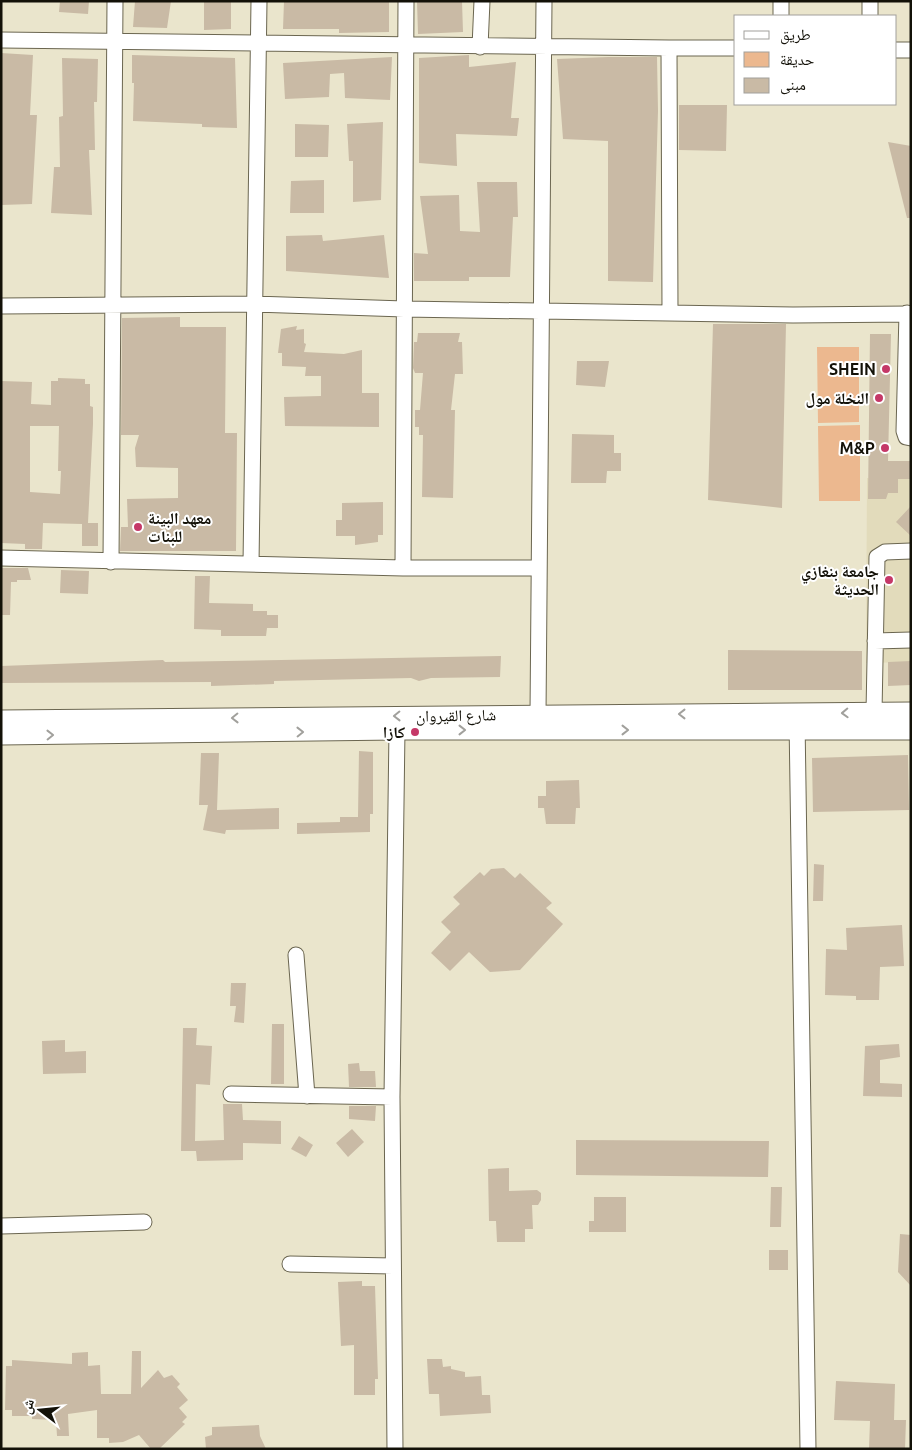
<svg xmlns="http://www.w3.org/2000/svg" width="912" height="1450" viewBox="0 0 912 1450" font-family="Ubuntu,'Noto Naskh Arabic',sans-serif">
<rect width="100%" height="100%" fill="#eae5cc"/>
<!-- built -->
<path fill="#e2dbbb" d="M867 478 911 479V662L866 663Z"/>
<!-- green -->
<path fill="#ecb88f" d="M817 347H859V422L818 423Z
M860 425V501H819L818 426Z"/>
<!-- building -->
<path fill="#c9baa5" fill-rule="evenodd" d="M60 1H89L88 14 59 12Z
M135 1H171L167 28 133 27Z
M204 1H231V29L204 30Z
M284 1H389V32L339 33V29H283Z
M417 1H462L463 32 418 34Z
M1 53 33 55 30 115H37L32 204 1 205Z
M132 55 235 58 237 128 202 127V124L133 121 134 83H132Z
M469 55V67L516 62 511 118H519L517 136 456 134 457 166 419 163V58Z
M392 57 390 100 345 98 344 73 330 74 329 97 285 99 283 63Z
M608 57H657L658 111 653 282 608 281V141L563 139 557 59Z
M62 58 98 59 97 102H94L95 150H89L92 215 51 213 54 167H60L59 117 63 116Z
M679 105H727L726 151 679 150Z
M383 122 381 200 353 202V161H349L347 124Z
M295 124 329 125 328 157H295Z
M888 142 911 146V218H907Z
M324 180V213H290L291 181Z
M477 182H517L518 217H513L510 277H469V281H414V253L428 254 420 196 459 195 460 231 480 232Z
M322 235 323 241 384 235 389 278 286 271V236Z
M180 317V327H226L225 433H237L236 551H120L121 527H128L127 499 178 498V468L136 467 135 448 139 435H121L122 318Z
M713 324H786L782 508 708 500Z
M297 326 296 330 304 329V343L306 344 304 352 344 354 362 350V393H379V427L285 426 284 397 321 396V376H305L306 367 282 366V353H278L281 329Z
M418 333H460L458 342H462L463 374H455L451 410H455L453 498 422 497 423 435H419V427H415V410H420L423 373H415L413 368 414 342H417Z
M870 334H891L888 461H911V479H898V493H888L886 499H868Z
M577 361H609L605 387 576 385Z
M58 378 85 379V384H90V406L93 407V424L88 523H98V546H82V524L43 523 42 549H25V544L1 543V381L32 382 31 404 51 405V381H58ZM30 426H59L58 471H61L60 494 30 492Z
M572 434 614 435V453H621V471H607L606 483H571Z
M383 502V535H378V542L355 545V536H336V520H342V503Z
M911 506V536L896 522Z
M1 568H28L31 580H17V582H11L10 615H1Z
M61 570 89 571 88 594 60 593Z
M195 576H210L209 603 253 604V611H267V615H278V628H267L266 636H221V630L194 629Z
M728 650 862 651V690H728Z
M501 656 500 677 431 678 419 681 411 678 274 681V684L211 686V682L1 683V666L163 660 165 662Z
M911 661V685L888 686V662Z
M359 751 373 752V814H370V832L297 834V823L340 822V817H358Z
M201 753H219L217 810 279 808V829L226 830 225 834 203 830 208 805H199Z
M908 755 909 810 813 812 812 758Z
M579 780 580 808H576L575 824H546L544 808H538V796H546V781Z
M814 864 824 865 823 901H813Z
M504 868 515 878 520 873 552 903 546 908 563 924 520 970 490 972 469 952 450 971 431 953 451 932 441 922 460 904 453 897 480 872 484 876 491 869Z
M902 925 904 966 880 967 879 1000H856V996L825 995 826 949 847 950 846 928Z
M231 983H246L244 1023 234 1022 236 1006H230Z
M272 1024H284V1084H271Z
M183 1028H197L196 1045 212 1046 210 1085 196 1084 195 1141 224 1140 223 1104H242L243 1120 281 1121V1144L243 1143V1160L197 1161 196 1151H181Z
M65 1040V1052L86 1051V1073L43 1074 42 1041Z
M899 1044 900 1057 880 1060V1083L902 1084V1097L863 1096 865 1046Z
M359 1063 360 1071H375L376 1087H349L348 1064Z
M349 1106H376L375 1121 349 1119Z
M352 1129 364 1142 348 1157 336 1143Z
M299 1136 313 1145 306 1157 291 1149Z
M576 1140 769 1141 768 1177 576 1175Z
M509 1168V1191L537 1190 541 1193V1200L538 1205H532L533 1229H525V1242H497L496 1221H489L488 1169Z
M771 1187H782L781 1227H770Z
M594 1197H626V1232H589V1221H594Z
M900 1234 911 1235V1286L898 1272Z
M769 1250H788V1270H769Z
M362 1281V1286H375L378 1379H375V1395H354V1345L341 1346 338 1282Z
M132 1351H141V1388L158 1370 164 1378 172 1375 180 1384 177 1387 188 1400 179 1408 187 1417 182 1422 185 1424 159 1449H151L139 1435 123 1442 109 1443V1438H97V1410L68 1414 69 1436H57L56 1420 32 1419V1416H12V1410H5L6 1366H12V1360L72 1364V1353L88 1352V1366L100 1365 101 1394H131Z
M427 1359H442L443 1367 451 1366V1369L465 1372V1377L481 1376 482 1395H490L491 1413 440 1416 439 1394H429Z
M836 1381 895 1384 894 1420H906L905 1449H869L870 1421 834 1420Z
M259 1425 260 1436 266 1449H206L205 1437 212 1435V1427Z"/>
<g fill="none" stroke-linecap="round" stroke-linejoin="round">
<defs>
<path id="minor" d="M781 1V16
M870 16V1
M1 40 669 48 670 312
M480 47 482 1
M669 48H736
M896 50H911
M1 306 254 304 404 309 793 315 911 314
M907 313 904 431 906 437 911 438
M1 558 403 568H539
M111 562 115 1
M251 564 259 1
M403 568 406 1
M875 641 911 640
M874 712 877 557 885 552 911 551
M538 714 544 1
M797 720 808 1449
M296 955 307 1096
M231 1094 392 1097
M1 1226 144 1222
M290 1264 393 1266
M395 1449 392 1097 397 730"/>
<path id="major" d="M1 720 911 712
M1 735 397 730H911"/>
</defs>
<!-- minor casing -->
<use href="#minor" stroke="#6b6650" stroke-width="17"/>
<!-- major casing -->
<use href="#major" stroke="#6b6650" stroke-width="21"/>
<!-- minor -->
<use href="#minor" stroke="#fff" stroke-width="15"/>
<!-- major -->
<use href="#major" stroke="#fff" stroke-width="19"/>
</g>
<!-- one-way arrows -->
<defs><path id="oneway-chevron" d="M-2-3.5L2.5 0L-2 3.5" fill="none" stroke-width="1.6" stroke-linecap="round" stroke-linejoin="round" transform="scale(1.25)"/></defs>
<g stroke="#a1a09c">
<use href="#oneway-chevron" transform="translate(845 713) rotate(178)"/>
<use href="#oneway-chevron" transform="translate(682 714) rotate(-180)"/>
<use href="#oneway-chevron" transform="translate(397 716) rotate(179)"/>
<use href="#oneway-chevron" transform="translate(235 718) rotate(179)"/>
<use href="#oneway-chevron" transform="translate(462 730)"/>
<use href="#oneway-chevron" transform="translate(625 730)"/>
<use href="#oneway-chevron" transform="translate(300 732) rotate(-1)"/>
<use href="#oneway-chevron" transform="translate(50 735) rotate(-1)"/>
</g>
<!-- markers -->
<g fill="#c53868" stroke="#fff" stroke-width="2">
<circle cx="886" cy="369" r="5"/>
<circle cx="879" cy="398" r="5"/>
<circle cx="885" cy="448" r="5"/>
<circle cx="138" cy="527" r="5"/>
<circle cx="889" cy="580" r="5"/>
<circle cx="415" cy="732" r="5"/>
</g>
<g text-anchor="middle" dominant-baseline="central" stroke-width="4" stroke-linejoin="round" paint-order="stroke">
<!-- poi labels -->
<g font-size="16" font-weight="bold" fill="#131108" stroke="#fff" text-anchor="end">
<text x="876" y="369">SHEIN</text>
<text x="869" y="398">النخلة مول</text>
<text x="875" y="448">M&amp;P</text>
<text x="148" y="518" text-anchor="start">معهد البينة<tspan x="148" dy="18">للبنات</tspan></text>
<text x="879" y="571">جامعة بنغازي<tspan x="879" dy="18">الحديثة</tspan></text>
<text x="405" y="732">كازا</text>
</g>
<!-- street labels -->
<g font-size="16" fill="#131108" stroke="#fff">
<text transform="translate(456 715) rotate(-1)">شارع القيروان</text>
</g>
</g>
<!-- border -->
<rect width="912" height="1450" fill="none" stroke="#131108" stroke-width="5"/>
<!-- legend -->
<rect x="734" y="15" width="162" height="90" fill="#ffffff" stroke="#a1a09c"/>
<rect x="744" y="31" width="25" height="8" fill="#ffffff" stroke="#a1a09c"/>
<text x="780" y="40" font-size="15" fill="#131108">طريق</text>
<rect x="744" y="52" width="25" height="15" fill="#ecb88f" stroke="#a1a09c"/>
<text x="780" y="65" font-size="15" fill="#131108">حديقة</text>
<rect x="744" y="78" width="25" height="15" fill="#c9baa5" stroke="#a1a09c"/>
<text x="780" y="90" font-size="15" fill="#131108">مبنى</text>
<!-- north arrow -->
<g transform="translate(40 1410) rotate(286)" stroke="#ffffff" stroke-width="4" paint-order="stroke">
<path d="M0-4L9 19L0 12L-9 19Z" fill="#131108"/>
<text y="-8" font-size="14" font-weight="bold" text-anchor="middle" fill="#131108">ش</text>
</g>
</svg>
